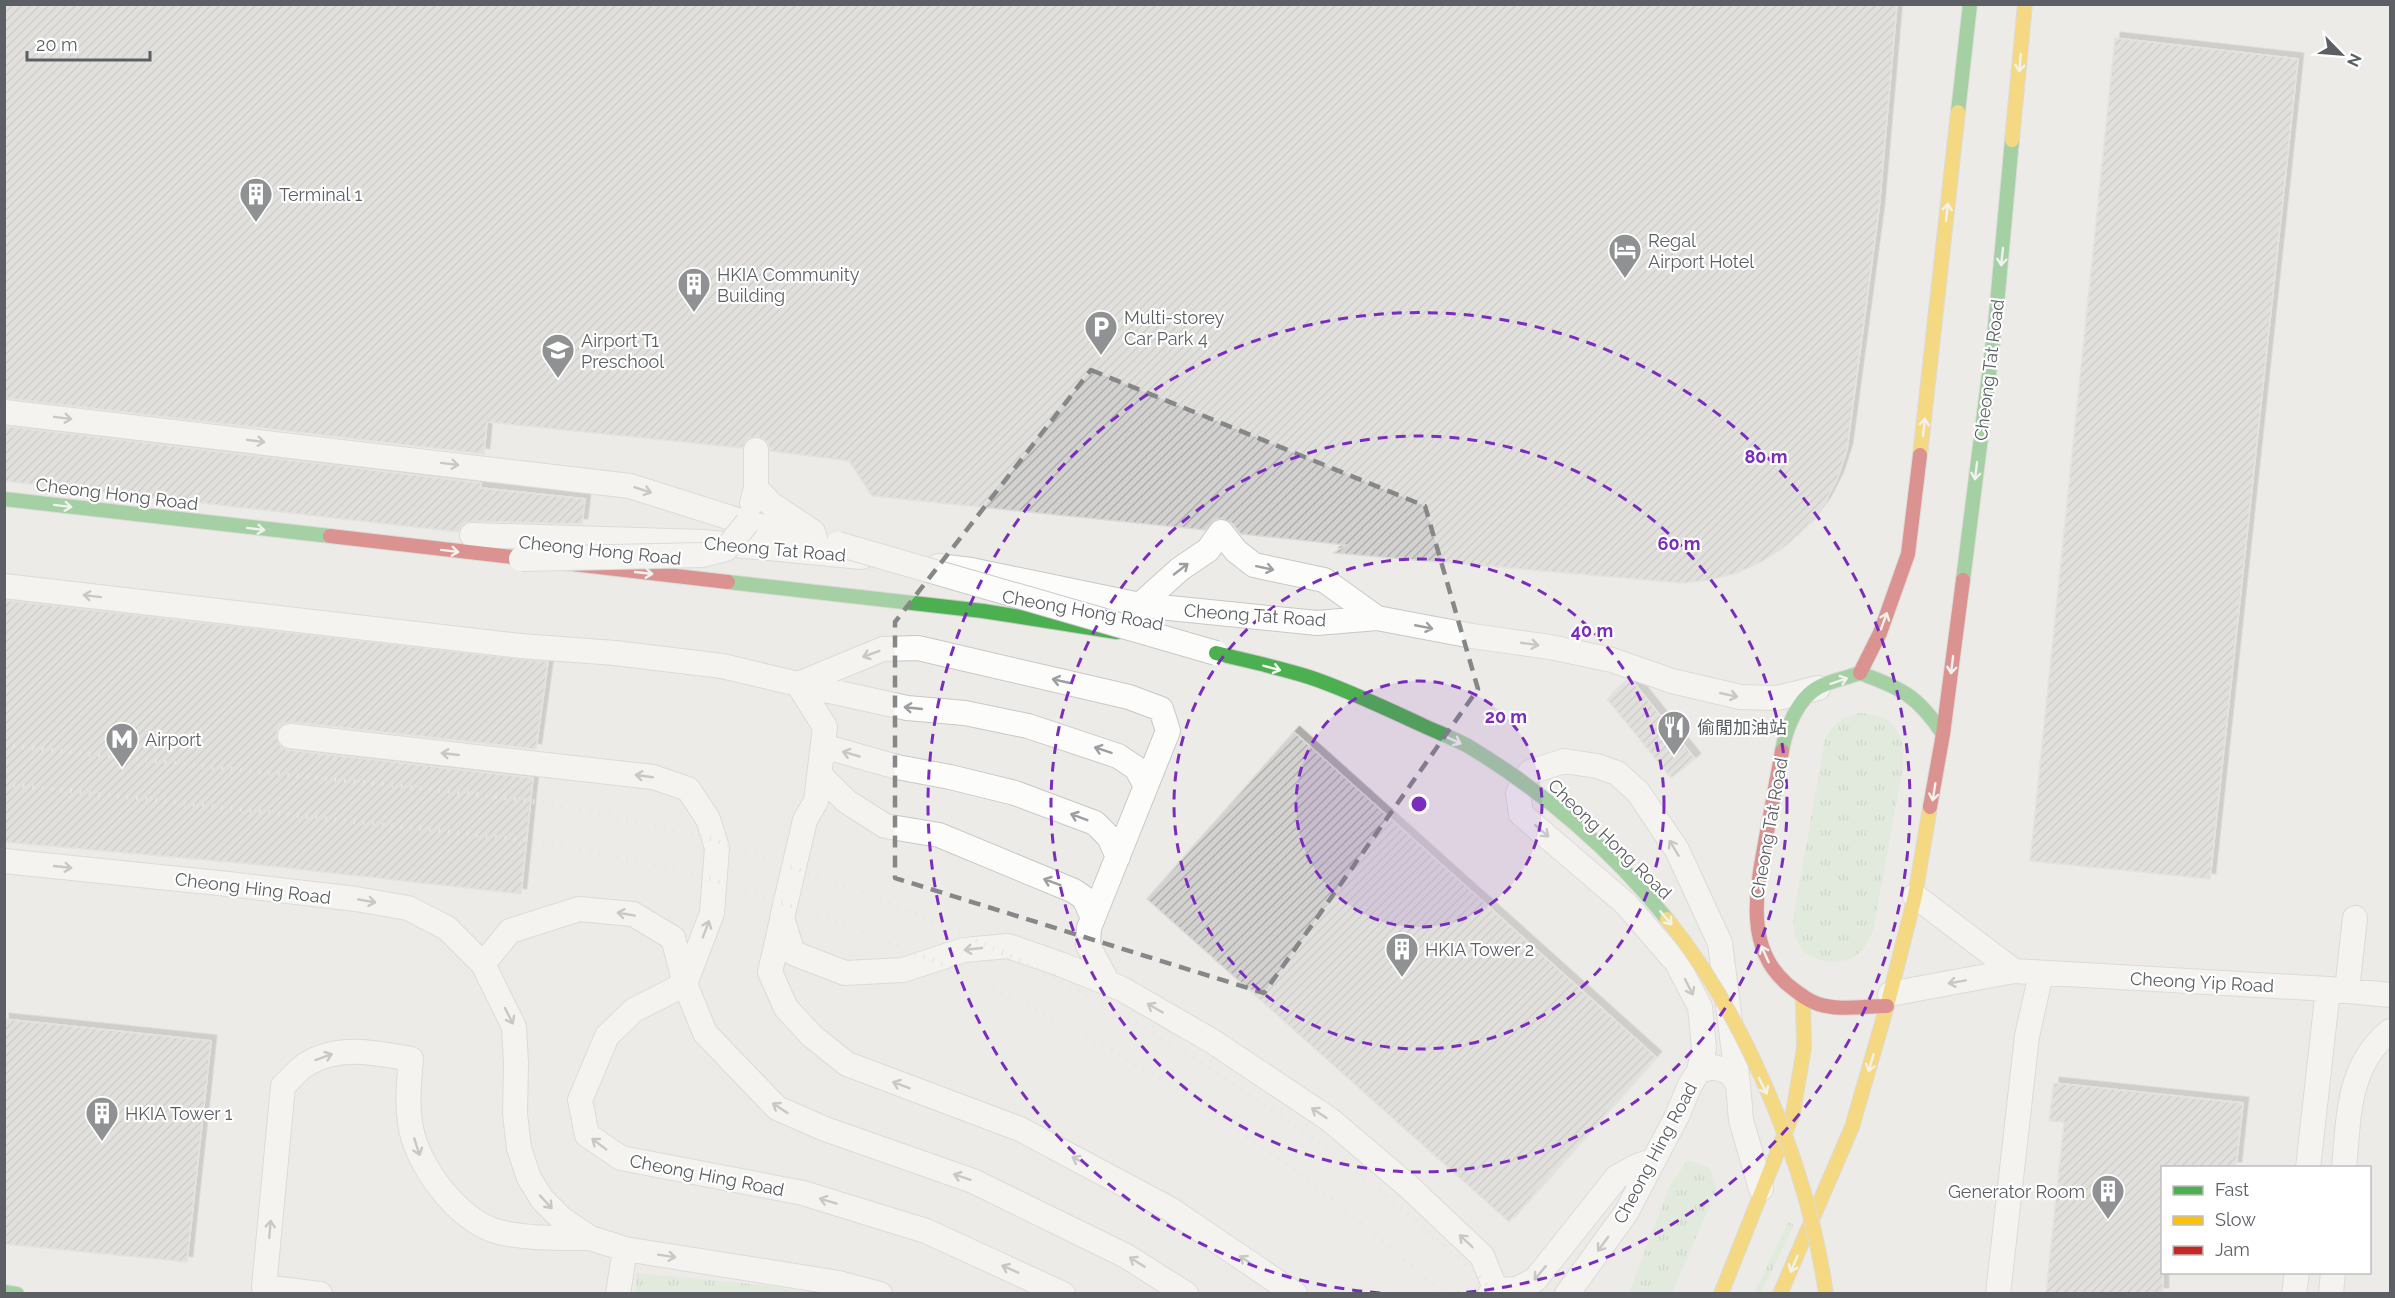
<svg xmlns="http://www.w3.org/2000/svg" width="2395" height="1298" viewBox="0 0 2395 1298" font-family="Raleway,'Noto Sans TC',sans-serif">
<defs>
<pattern id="grass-tufts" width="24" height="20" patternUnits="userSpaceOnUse" patternTransform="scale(1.5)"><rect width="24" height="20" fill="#d5e8d2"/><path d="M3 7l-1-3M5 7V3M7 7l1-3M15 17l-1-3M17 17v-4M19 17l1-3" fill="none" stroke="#b0bfae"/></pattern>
<pattern id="building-hatch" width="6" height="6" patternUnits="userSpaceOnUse" patternTransform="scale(1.5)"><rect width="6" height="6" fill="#d3d2d0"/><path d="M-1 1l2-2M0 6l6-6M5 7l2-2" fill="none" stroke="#aeaeac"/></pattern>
<filter id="shadow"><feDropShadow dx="5.5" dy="-5.5" stdDeviation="0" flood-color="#0004"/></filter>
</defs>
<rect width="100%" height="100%" fill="#edebe7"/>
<!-- grass -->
<path fill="url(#grass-tufts)" d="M1858 713C1893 713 1906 733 1903 766L1873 931C1869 939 1865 948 1858 954 1841 967 1811 964 1799 945 1793 935 1793 923 1794 913L1825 739C1833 724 1842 717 1858 713Z
M1688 1160 1710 1168 1717 1189 1672 1293H1629L1670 1185Z
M1788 1222 1794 1225 1761 1293 1754 1294Z
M636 1273 772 1286 805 1293H636Z"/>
<!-- building -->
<path fill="url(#building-hatch)" stroke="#dcdad6" stroke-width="1.5" filter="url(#shadow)" d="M4 4H1897L1879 209 1847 449 1838 477 1825 502 1807 526 1786 546 1763 561 1737 573 1710 580 1682 583 1334 553 1346 545 1241 534 1232 523 1221 518 1214 520 1205 530 872 496 849 461 770 451 768 442 757 436 748 438 742 448 487 422 484 454 4 398Z
M2115 38 2298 59 2210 879 2030 861Z
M4 426 481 483V488L585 499 582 524 472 521 465 523 458 532 4 481Z
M4 600 548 662 536 749 292 722 285 723 279 727 276 735 281 747 288 750 533 778 521 894 251 864 4 842Z
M1628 681 1634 683 1695 759 1671 778 1607 699Z
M1294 732 1656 1057 1509 1222 1147 899Z
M4 1019 211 1041 187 1262 4 1244Z
M2054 1083 2243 1103 2236 1167H2163V1293H2046L2064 1122 2049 1121Z"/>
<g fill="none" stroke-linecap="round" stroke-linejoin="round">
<defs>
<path id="lane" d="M4 412 630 486 747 523 815 538
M756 488 771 504 813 532
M752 503 756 488V450
M472 535 703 542 862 557
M938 566 971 570 1140 605 1317 623 1377 618 1472 636 1550 647 1612 660 1672 681 1740 697 1777 698 1818 688
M4 586 521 646 615 653 722 666 798 684 825 727 816 801 805 820 782 918 793 953 845 973 903 970 964 950 1008 946 1060 964 1122 989 1212 1041 1329 1119 1408 1186 1482 1256 1496 1290
M1140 605 1180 569 1208 550 1221 532 1236 551 1254 565 1324 580 1377 618
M798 684 883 649 918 648 1129 697 1161 709 1168 731 1089 928 1088 945 1108 983
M798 684 907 708 965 713 1028 726 1118 756 1136 768 1146 786
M290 736 653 777 688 789 708 819 717 848 712 913 685 984
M823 746 897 767 950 777 1015 793 1095 823 1109 837 1118 857
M820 775 846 801 885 826 939 835 1074 891 1084 898 1093 918
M4 861 228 884 356 899 408 908 447 928 483 964 514 1027 516 1064 515 1114 519 1148 529 1178 542 1199 562 1219 590 1238 625 1249 839 1283 880 1294
M1915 896 2014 971
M782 920 770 972 786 1008 812 1036 847 1064 1020 1129 1170 1209 1295 1294
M483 964 510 931 579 909 633 914 673 938 685 984 705 1033 777 1108 825 1129 973 1181 1126 1256 1186 1294
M685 984 634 1010 607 1036 580 1100 587 1135 621 1158 803 1193 926 1231 1063 1294
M2347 990 2355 918
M1890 994 2014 971 2328 989 2390 995
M1699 1071 1704 1048 1700 1007 1677 963 1626 904 1521 814 1518 793 1530 772 1564 761 1597 766 1617 773 1638 792 1677 850 1720 943 1738 1084
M2308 1168 2328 989
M2344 1168C2349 1117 2347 1066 2390 1031
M264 1287 283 1086C291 1079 298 1069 307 1064 339 1044 376 1053 411 1059 409 1080 407 1102 410 1123 415 1163 458 1222 499 1232 528 1239 560 1238 590 1238
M264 1287 320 1294
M618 1294 625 1249
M1490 1294 1496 1290 1517 1289 1535 1280 1617 1177 1635 1167 1654 1160
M1567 1294 1626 1213 1677 1116 1690 1085 1699 1071 1714 1067 1729 1072 1738 1084 1741 1120 1761 1189
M1998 1294 2027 1036 2041 974
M2294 1294 2297 1272
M2331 1294 2333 1272"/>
<path id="fast" d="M1958 112 1970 4
M4 499 330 536
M1963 580 1995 326 2012 140
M728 582 983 611 1117 632
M1782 751C1786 728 1798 698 1819 687 1832 680 1847 678 1860 673 1902 689 1917 695 1943 734
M4 1292 17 1294"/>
<path id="slow" d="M2012 140 2025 4
M1920 455 1958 112
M1721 1294 1793 1113 1804 1048 1803 997
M1780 1294 1852 1127 1887 1006 1915 896 1930 807"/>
<path id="jam" d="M330 536 728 582
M1860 673 1880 633 1908 554 1920 455
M1782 751C1777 778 1772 805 1767 832 1758 883 1742 945 1787 984 1797 992 1806 1000 1818 1004 1839 1011 1865 1006 1887 1006
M1930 807 1943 734 1963 580"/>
</defs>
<!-- lane casing -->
<use href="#lane" stroke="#c8c8c8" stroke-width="26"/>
<!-- fast casing -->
<use href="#fast" stroke="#c9c9c9" stroke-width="16"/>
<!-- slow casing -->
<use href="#slow" stroke="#c9c9c9" stroke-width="16"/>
<!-- jam casing -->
<use href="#jam" stroke="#c9c9c9" stroke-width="16"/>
<!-- lane -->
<use href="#lane" stroke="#fcfcfb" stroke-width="24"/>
<!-- fast -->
<use href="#fast" stroke="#4caf50" stroke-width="14"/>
<!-- slow -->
<use href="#slow" stroke="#ffc107" stroke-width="14"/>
<!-- jam -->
<use href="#jam" stroke="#c62828" stroke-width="14"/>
<!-- rail -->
<path stroke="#e3e2e2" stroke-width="4.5" stroke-dasharray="1.5 8" stroke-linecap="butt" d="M4 745C102 755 200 766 298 776 379 784 461 791 542 803 593 811 644 823 694 835 734 844 772 861 811 874 1067 963 1301 1107 1497 1294
M4 784 535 841 689 872 836 921 946 966 1043 1013 1120 1055 1198 1102 1283 1161 1360 1221 1444 1294"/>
<defs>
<path id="lane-bridge" d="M838 544 1216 653
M521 559 703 555 726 549 747 523"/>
<path id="fast-bridge" d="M1216 653C1247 661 1278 667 1309 677 1348 690 1385 708 1422 725 1437 732 1453 738 1468 746 1543 791 1613 851 1667 919"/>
<path id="slow-bridge" d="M1667 919C1747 1018 1808 1168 1826 1294"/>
</defs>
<!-- lane-bridge casing -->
<use href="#lane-bridge" stroke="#c8c8c8" stroke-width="26" stroke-linecap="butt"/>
<!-- fast-bridge casing -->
<use href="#fast-bridge" stroke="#c9c9c9" stroke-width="16" stroke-linecap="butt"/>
<!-- slow-bridge casing -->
<use href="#slow-bridge" stroke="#c9c9c9" stroke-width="16" stroke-linecap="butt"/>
<!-- lane-bridge -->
<use href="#lane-bridge" stroke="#fcfcfb" stroke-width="24"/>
<!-- fast-bridge -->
<use href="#fast-bridge" stroke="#4caf50" stroke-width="14"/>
<!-- slow-bridge -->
<use href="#slow-bridge" stroke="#ffc107" stroke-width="14"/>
</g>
<!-- one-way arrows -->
<defs><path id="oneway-shaft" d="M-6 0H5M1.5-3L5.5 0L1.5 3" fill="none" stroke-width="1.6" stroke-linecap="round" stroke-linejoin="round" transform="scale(1.5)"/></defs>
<g stroke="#f6fbf6">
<use href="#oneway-shaft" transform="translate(2020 63) rotate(95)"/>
<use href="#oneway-shaft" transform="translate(1947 212) rotate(-84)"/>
<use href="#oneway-shaft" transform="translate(2002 257) rotate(96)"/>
<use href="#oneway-shaft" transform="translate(1924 427) rotate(-84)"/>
<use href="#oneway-shaft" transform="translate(1976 471) rotate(97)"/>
<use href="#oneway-shaft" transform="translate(63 506) rotate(7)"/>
<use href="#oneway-shaft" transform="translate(256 529) rotate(7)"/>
<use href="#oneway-shaft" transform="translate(450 551) rotate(7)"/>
<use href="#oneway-shaft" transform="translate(644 573) rotate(6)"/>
<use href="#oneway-shaft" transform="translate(1884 621) rotate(-70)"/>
<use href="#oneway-shaft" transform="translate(1952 665) rotate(97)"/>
<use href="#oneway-shaft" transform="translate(1272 668) rotate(15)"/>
<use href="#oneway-shaft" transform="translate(1839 681) rotate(-19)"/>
<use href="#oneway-shaft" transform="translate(1453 740) rotate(25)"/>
<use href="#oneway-shaft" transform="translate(1934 792) rotate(99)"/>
<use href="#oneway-shaft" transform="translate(1666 918) rotate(50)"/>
<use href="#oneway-shaft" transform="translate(1765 954) rotate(-114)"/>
<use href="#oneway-shaft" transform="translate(1871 1063) rotate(106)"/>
<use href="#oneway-shaft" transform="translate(1763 1086) rotate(64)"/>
<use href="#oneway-shaft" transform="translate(1794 1264) rotate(113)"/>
</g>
<g stroke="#9c9ea1">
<use href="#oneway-shaft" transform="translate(63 418) rotate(7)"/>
<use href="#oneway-shaft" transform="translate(256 441) rotate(7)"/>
<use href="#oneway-shaft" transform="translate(450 464) rotate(7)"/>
<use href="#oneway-shaft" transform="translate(643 490) rotate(18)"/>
<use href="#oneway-shaft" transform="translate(1265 568) rotate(12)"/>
<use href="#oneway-shaft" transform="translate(1181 569) rotate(-38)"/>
<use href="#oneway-shaft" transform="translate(92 596) rotate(-173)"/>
<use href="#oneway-shaft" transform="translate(1424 627) rotate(11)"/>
<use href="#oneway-shaft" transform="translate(1530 644) rotate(8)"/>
<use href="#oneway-shaft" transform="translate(871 654) rotate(160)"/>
<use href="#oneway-shaft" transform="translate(1061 681) rotate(-167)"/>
<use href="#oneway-shaft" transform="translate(1729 695) rotate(13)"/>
<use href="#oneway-shaft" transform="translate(913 708) rotate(-174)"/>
<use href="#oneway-shaft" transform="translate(1103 750) rotate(-162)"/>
<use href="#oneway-shaft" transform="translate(450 754) rotate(-174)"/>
<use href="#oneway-shaft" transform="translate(851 754) rotate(-164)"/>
<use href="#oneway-shaft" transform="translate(644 776) rotate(-172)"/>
<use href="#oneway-shaft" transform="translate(1079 817) rotate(-159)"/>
<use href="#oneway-shaft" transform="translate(1542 831) rotate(41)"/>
<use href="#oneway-shaft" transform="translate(1674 848) rotate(-121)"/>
<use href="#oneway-shaft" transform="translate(63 867) rotate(6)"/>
<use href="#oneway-shaft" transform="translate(1052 882) rotate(-159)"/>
<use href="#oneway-shaft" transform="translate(367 901) rotate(10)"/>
<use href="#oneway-shaft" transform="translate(626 914) rotate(-170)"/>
<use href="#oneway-shaft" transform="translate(706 929) rotate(-69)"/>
<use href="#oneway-shaft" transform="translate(973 949) rotate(174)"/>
<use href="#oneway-shaft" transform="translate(1957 982) rotate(170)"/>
<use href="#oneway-shaft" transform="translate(1689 987) rotate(63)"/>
<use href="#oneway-shaft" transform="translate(1155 1008) rotate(-150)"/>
<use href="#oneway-shaft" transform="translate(509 1016) rotate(63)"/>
<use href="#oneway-shaft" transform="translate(324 1057) rotate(-20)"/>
<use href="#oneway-shaft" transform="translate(901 1085) rotate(-159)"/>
<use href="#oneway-shaft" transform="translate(780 1108) rotate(-147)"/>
<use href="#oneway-shaft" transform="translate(1319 1113) rotate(-146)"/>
<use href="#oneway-shaft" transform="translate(599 1144) rotate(-143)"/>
<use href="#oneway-shaft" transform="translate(417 1147) rotate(72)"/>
<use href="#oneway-shaft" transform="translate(1080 1161) rotate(-152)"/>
<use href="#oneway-shaft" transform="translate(962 1177) rotate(-161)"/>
<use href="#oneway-shaft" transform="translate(828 1201) rotate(-163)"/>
<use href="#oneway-shaft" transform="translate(546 1202) rotate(47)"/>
<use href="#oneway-shaft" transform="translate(270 1229) rotate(-85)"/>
<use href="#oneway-shaft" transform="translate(1466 1241) rotate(-137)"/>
<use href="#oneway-shaft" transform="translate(1603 1244) rotate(126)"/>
<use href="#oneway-shaft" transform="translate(667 1256) rotate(9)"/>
<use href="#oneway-shaft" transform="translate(1247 1261) rotate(-146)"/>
<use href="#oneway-shaft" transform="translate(1137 1262) rotate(-148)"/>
<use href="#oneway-shaft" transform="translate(1010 1269) rotate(-156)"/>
<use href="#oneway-shaft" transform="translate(1540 1273) rotate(130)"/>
</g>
<!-- marked area -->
<path d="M0 0H2395V1298H0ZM1091 370 1425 506 1478 689 1264 993 895 878V622Z" fill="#edebe7" fill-opacity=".55" fill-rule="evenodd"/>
<path fill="none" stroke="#858789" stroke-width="4.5" stroke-dasharray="12 8" stroke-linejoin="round" d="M1091 370 1425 506 1478 689 1264 993 895 878V622Z"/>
<!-- distance rings -->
<circle cx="1419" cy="804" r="123" fill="#7b2cbf" fill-opacity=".12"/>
<g fill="none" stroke="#7b2cbf" stroke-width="3" stroke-dasharray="10 8">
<circle cx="1419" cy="804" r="123"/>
<circle cx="1419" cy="804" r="245"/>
<circle cx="1419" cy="804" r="368"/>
<path d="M1380 1293A491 491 0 1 1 1458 1293"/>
</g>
<!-- icons -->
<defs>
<symbol id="building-pin" viewBox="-11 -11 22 30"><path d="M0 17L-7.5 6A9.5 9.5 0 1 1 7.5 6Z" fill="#8f9192" stroke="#fff"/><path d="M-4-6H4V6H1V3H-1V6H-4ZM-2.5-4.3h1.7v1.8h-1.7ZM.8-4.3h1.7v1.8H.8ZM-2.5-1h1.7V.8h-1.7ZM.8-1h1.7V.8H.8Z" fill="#fff"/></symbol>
<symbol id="hotel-pin" viewBox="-11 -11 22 30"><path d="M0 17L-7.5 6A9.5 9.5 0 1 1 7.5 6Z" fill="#8f9192" stroke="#fff"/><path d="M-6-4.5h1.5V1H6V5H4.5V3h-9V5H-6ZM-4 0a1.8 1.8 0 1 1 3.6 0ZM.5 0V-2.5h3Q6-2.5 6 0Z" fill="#fff"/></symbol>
<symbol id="parking-pin" viewBox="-11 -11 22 30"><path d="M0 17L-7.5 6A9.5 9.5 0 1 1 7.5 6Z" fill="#8f9192" stroke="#fff"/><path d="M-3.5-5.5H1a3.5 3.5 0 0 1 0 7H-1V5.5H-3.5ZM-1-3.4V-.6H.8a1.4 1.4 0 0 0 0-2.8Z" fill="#fff"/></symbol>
<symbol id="school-pin" viewBox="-11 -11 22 30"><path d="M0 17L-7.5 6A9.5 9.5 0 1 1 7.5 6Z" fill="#8f9192" stroke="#fff"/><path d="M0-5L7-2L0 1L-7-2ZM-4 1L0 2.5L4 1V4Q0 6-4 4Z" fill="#fff"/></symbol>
<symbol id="restaurant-pin" viewBox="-11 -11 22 30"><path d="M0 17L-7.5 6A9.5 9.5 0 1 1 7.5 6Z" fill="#8f9192" stroke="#fff"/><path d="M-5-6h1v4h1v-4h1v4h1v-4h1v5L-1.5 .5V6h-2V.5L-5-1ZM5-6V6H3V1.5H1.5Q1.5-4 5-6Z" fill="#fff"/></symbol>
<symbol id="metro-pin" viewBox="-11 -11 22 30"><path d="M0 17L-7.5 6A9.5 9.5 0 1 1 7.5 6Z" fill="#8f9192" stroke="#fff"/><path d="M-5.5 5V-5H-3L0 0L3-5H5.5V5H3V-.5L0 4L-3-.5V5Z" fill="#fff"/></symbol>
</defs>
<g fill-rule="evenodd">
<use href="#building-pin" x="237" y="175" width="38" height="52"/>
<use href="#hotel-pin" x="1606" y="231" width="38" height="52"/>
<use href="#building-pin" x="675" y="265" width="38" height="52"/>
<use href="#parking-pin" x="1082" y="308" width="38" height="52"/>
<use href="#school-pin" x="539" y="331" width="38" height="52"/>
<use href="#restaurant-pin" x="1655" y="708" width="38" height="52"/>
<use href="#metro-pin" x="103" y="720" width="38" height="52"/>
<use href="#building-pin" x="1383" y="930" width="38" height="52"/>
<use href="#building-pin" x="83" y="1094" width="38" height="52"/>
<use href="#building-pin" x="2089" y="1172" width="38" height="52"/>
</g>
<g text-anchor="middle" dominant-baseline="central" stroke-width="4.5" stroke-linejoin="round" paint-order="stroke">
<!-- poi labels -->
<g font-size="18" fill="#5c6065" stroke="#fff" text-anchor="start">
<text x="279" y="194">Terminal 1</text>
<text x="1648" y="240">Regal<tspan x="1648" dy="21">Airport Hotel</tspan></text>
<text x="717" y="274">HKIA Community<tspan x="717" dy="21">Building</tspan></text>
<text x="1124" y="317">Multi-storey<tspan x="1124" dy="21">Car Park 4</tspan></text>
<text x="581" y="340">Airport T1<tspan x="581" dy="21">Preschool</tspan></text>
<text x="1697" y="727">偷閒加油站</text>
<text x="145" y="739">Airport</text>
<text x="1425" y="949">HKIA Tower 2</text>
<text x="125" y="1113">HKIA Tower 1</text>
<text x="2085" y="1191" text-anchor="end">Generator Room</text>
</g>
<!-- street labels -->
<g font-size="18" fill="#5c6065" stroke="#fff">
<text transform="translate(1989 370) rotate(-83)">Cheong Tat Road</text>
<text transform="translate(117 494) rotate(7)">Cheong Hong Road</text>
<text transform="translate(775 549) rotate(5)">Cheong Tat Road</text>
<text transform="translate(600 550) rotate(6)">Cheong Hong Road</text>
<text transform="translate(1083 610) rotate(10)">Cheong Hong Road</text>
<text transform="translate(1255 615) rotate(4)">Cheong Tat Road</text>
<text transform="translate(1769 828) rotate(-80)">Cheong Tat Road</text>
<text transform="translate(1610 839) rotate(44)">Cheong Hong Road</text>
<text transform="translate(253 888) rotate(7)">Cheong Hing Road</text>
<text transform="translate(2202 982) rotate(3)">Cheong Yip Road</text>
<text transform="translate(1655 1153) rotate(-62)">Cheong Hing Road</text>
<text transform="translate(707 1175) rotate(11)">Cheong Hing Road</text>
</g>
</g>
<circle cx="1419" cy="804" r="9" fill="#7b2cbf" stroke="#fff" stroke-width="3"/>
<g font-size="18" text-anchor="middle" font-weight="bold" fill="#7b2cbf" stroke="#fff" stroke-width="4.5" stroke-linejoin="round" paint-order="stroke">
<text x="1766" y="463">80 m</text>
<text x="1679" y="550">60 m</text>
<text x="1592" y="637">40 m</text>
<text x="1506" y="723">20 m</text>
</g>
<!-- border -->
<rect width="2395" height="1298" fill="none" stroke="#5c6065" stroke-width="12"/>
<!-- legend -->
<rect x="2161" y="1166" width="210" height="108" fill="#ffffff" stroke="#bebfc1" stroke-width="1.5"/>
<rect x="2173" y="1186" width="30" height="9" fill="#4caf50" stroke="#bebfc1" stroke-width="1.5"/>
<text x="2215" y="1196" font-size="18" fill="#5c6065">Fast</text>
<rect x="2173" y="1216" width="30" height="9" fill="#ffc107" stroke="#bebfc1" stroke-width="1.5"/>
<text x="2215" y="1226" font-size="18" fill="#5c6065">Slow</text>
<rect x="2173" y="1246" width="30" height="9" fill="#c62828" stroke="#bebfc1" stroke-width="1.5"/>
<text x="2215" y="1256" font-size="18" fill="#5c6065">Jam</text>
<!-- north arrow -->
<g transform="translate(2341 54) rotate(115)" stroke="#ffffff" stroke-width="4.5" paint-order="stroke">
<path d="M0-4.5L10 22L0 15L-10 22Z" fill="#5c6065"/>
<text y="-9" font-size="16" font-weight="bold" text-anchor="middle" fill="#5c6065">N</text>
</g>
<!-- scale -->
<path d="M27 51v9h123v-9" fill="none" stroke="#5c6065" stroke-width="3"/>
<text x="36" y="51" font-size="18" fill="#5c6065" stroke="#ffffff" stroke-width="4.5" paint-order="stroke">20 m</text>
</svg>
